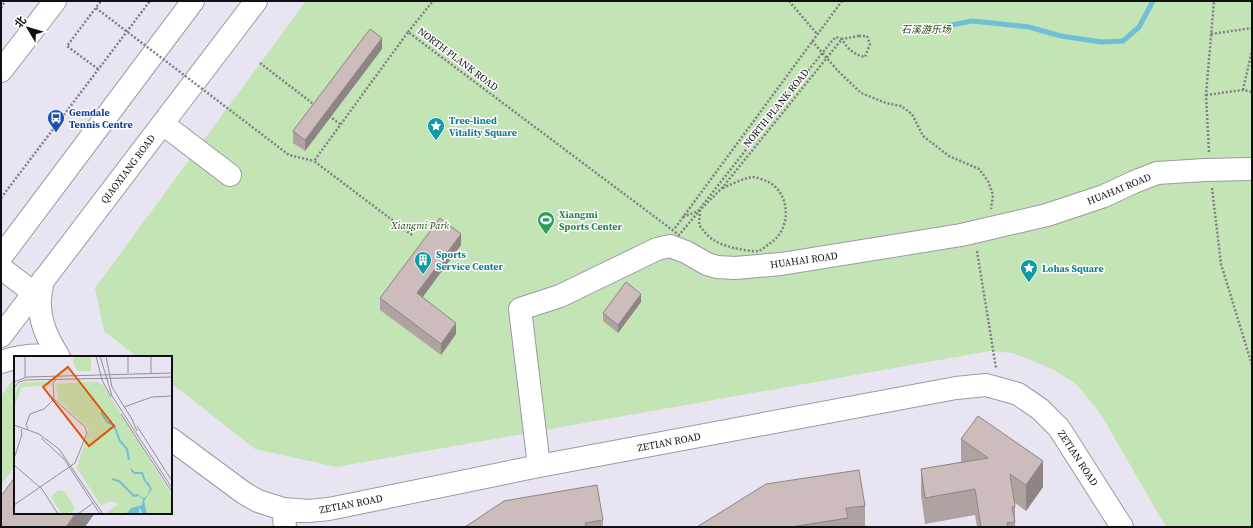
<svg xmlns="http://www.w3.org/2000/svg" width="1253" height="528" viewBox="0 0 1253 528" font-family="'Source Serif 4','Noto Sans SC',serif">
<rect width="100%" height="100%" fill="#e9e4f1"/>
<!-- green -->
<path fill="#c3e4b4" d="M306 1H1252V527H1166L1100 413 1077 385 1056 371 1031 360 1012 353 990 351 336 467 255 449 171 383V357H137L104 331 95 288Z
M15 377V466L1 485V396Z"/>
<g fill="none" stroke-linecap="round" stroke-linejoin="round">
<!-- stream -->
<path stroke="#6fc0d4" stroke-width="5" d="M931 29 972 21 1029 27 1061 36 1101 42 1123 41 1139 27 1153 1"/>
<defs>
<path id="minor" d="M1 71 55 1
M163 124 230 175
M43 280C42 288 39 297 40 305 40 324 49 341 59 357
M20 357C32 355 45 354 57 357
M1 362 15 358
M171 439 244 493 258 501 283 509 309 511 329 509 539 466 956 388 986 385 1018 394 1040 409 1059 428 1122 527
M539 466 520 309 560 296 657 249 670 246 686 252 707 264 717 267 735 268 781 264 961 235 1047 215 1104 196 1134 182 1157 173 1205 170 1252 169
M283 509 285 527"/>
<path id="major" d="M1 257 193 1
M1 268 34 293
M1 336 256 1"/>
</defs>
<!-- minor casing -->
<use href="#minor" stroke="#9d99a4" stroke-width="24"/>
<!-- major casing -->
<use href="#major" stroke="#9d99a4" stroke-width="24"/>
<!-- path -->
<path stroke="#817e87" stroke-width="2.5" stroke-dasharray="2 2" stroke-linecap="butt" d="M789 1 817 34
M1 8 5 1
M408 32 433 1
M1211 34 1252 28
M859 36H867L870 44 865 57C855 55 847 49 842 39Z
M812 41 838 71 861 93 886 103 901 106 912 114 923 136 949 156 979 169 988 181 993 195 991 209
M260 63 316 106
M98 69 67 46 101 1
M1243 90 1252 50
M1206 95 1243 90 1252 92
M329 116 340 124
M1209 152 1206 95 1214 1
M1212 188 1221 264 1252 365
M1 198 150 1
M683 217 698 211 803 77
M675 228 842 1
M977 251 996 368"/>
<!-- minor -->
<use href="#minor" stroke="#fff" stroke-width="22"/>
<!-- major -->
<use href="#major" stroke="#fff" stroke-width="22"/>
<!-- path-bridge -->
<path stroke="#817e87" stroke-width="2.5" stroke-dasharray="2 2" stroke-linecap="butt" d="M96 8 289 155 314 161
M700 210 699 225C710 240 716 243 734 248 739 249 753 252 758 251 762 250 766 246 769 244 794 229 791 187 761 179 758 178 755 177 752 177 742 179 732 184 723 188
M412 235 314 161 408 32 679 235 700 210 722 188 842 39 836 37 832 41 803 77"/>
</g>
<!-- wall -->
<path fill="#afa3a2" d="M382 49 305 151 293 143V131Z
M461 245 422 297 456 334 441 355 380 310V298Z
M641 302 618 333 603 321V313Z
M961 439 1043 487 1026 511 1015 503V527H977L975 515 925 524 921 495V469L961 462Z
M865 506V527H697Z
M603 520V527H465Z"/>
<!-- shaded-wall -->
<path fill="#8f8484" d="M382 38V49L305 151V140Z
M461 234V245L417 305V293Z
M641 294V302L618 333V325Z
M456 323V334L441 355V344Z
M1043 461V487L1026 511V485Z
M76 513H95L85 527H66Z"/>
<!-- building -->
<path fill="#ccbdbc" stroke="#8f8484" d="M370 29 382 38 305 140 293 131Z
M440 218 461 234 417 293 456 323 441 344 380 298Z
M626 282 641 294 618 325 603 313Z
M978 416 1043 461 1026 485 1010 474 1015 507H1012L1015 522 1007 523 1008 527H981L975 489 925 498 921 469 988 458 961 439Z
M859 470 865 506 846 508 848 518 791 527H697L766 484Z
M15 477V513H76L66 527H1V496Z
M597 485 603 520 585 523 586 527H465L504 501Z"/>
<!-- icons -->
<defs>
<symbol id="bus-pin" viewBox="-11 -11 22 30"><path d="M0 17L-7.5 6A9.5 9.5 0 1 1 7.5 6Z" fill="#1a4fb4" stroke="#fff"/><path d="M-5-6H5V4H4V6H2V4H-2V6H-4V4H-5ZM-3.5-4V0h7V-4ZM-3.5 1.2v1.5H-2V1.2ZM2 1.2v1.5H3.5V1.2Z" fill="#fff"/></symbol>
<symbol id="sight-pin" viewBox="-11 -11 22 30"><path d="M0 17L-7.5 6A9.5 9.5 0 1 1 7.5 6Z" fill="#0f9aa8" stroke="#fff"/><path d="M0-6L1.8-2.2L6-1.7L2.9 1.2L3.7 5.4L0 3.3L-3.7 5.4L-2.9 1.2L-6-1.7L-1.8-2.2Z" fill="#fff"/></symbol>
<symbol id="stadium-pin" viewBox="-11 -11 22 30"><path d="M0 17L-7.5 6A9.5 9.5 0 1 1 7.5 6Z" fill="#2e9e5b" stroke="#fff"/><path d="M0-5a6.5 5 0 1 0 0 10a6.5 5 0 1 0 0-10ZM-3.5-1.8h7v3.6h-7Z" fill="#fff"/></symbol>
<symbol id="building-pin" viewBox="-11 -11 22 30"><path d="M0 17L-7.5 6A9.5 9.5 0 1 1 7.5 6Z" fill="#0f9aa8" stroke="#fff"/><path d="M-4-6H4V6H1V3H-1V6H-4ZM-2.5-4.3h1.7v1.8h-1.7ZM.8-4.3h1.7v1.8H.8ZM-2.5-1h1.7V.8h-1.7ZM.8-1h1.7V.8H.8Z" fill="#fff"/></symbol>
</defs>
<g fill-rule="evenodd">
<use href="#bus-pin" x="46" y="108" width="20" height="27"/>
<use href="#sight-pin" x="426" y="116" width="20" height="27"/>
<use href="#stadium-pin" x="536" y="210" width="20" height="27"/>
<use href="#building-pin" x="413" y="250" width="20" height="27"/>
<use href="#sight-pin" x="1019" y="258" width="20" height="27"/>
</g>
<g text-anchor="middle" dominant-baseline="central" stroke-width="3" stroke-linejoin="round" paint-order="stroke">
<!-- park labels -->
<g font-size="10" font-style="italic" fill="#254710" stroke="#fff">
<text x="926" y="29">石溪游乐场</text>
<text x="420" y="225">Xiangmi Park</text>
</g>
<!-- street labels -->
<g font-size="10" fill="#110f13" stroke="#fff">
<text transform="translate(458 59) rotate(37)">NORTH PLANK ROAD</text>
<text transform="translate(776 108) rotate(-51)">NORTH PLANK ROAD</text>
<text transform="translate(128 169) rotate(-53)">QIAOXIANG ROAD</text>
<text transform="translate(1119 189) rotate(-22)">HUAHAI ROAD</text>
<text transform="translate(804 260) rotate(-8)">HUAHAI ROAD</text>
<text transform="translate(669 442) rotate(-11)">ZETIAN ROAD</text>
<text transform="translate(1078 458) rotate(57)">ZETIAN ROAD</text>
<text transform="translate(351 504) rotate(-11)">ZETIAN ROAD</text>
</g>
<!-- transit labels -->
<g font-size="10" font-weight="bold" fill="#164399" stroke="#fff" text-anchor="start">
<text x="69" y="112">Gemdale<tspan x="69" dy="12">Tennis Centre</tspan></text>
</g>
<!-- culture labels -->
<g font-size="10" font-weight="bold" fill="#0d838f" stroke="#fff" text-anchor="start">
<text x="449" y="120">Tree-lined<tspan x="449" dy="12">Vitality Square</tspan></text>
<text x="436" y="254">Sports<tspan x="436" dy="12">Service Center</tspan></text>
<text x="1042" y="268">Lohas Square</text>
</g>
<!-- leisure labels -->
<g font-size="10" font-weight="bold" fill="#27864d" stroke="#fff" text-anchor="start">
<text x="559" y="214">Xiangmi<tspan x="559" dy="12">Sports Center</tspan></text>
</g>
</g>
<!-- overview -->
<g transform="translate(14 356)">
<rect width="158" height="158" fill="#e9e4f1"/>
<path d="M60 1H77V15H63L59 6ZM83 25 89 29 158 139V158H91L104 148 96 145 87 150 63 112 75 73 44 44 42 28ZM10 26H37V29L8 31 0 50V42L5 29ZM44 134 51 136 59 149 60 153 57 158H55L58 154 52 158 47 157 37 141Z" fill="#c3e4b4"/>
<path d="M130 124 134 126 138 133 130 145 133 158H129L125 151V158H112L117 152 128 149 129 143 125 140 130 142 133 140 136 133Z" fill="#6fc0d4"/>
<path fill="none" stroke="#6fc0d4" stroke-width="2" d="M87 56 93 66 100 69 106 85 113 93 115 104M117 113 120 117H128L131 125M98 123 105 125 120 140 125 139"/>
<path fill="none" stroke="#938f98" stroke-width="1" d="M11 0V21M82 0 88 24 97 41M86 0 98 40 158 132M92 0 98 31 119 65M114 17V0M137 18V0M0 26 13 21 158 17M0 32 5 26 12 24 158 21M110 51 138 41 158 40M107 58 158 136M118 63 123 75M0 69 25 78 45 93 89 158M123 70 158 125M14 73 12 69 16 58 30 53 40 43M27 82 50 103 86 158M0 103 8 78 7 73M0 109 28 133 44 158M0 149 61 107 73 77 71 71 40 43 39 27 42 24M64 158 79 147"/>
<path fill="#dd550c" fill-opacity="0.15" stroke="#dd550c" stroke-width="2" d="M54 11 100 70 75 90 29 31Z"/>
<rect width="158" height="158" fill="none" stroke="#110f13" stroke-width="2"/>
</g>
<!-- border -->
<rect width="1253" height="528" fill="none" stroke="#110f13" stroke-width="4"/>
<!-- north arrow -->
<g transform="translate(28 28) rotate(308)" stroke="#ffffff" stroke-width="3" paint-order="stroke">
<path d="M0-3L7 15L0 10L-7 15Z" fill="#110f13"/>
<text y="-6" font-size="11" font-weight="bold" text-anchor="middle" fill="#110f13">北</text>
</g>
</svg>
